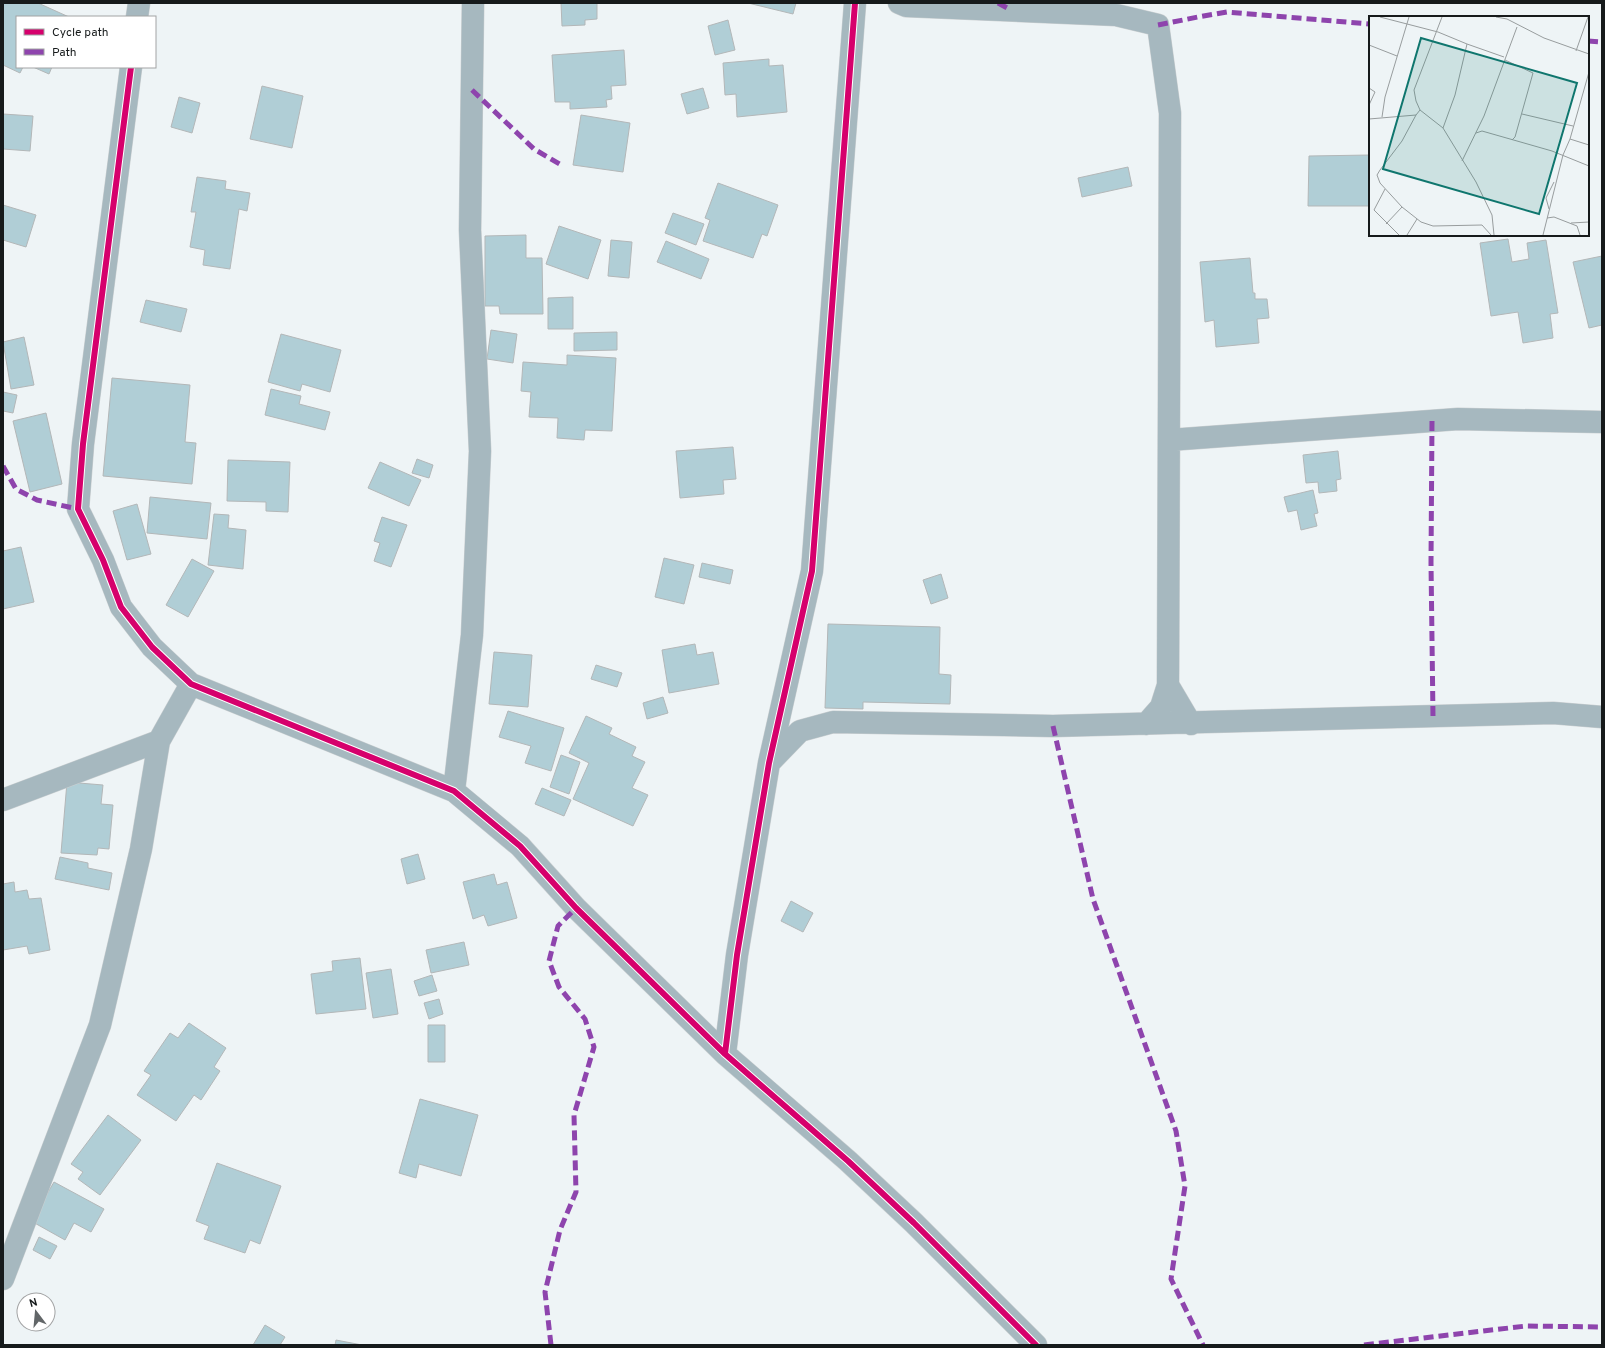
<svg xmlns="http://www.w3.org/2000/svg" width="1605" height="1348" viewBox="0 0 1605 1348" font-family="Overpass,sans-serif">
<rect width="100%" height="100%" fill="#eef4f6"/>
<!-- building -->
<path fill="#b0ced6" stroke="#b3b7b8" d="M3 3H38L69 17H17V67H23L20 73 3 65Z
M561 3H597V19L585 20V25L562 26Z
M748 3H796L793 14Z
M728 20 735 50 715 55 708 26Z
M624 50 626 85 611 86 612 99 606 100 607 107 570 109V102H555L552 55Z
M769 59V66L783 65 787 112 737 117 736 94 725 95 723 63Z
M33 67H52L49 74Z
M262 86 303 96 292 148 250 139Z
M703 88 709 108 687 114 681 94Z
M179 97 200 103 192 133 171 127Z
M3 114 33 116 30 151 3 149Z
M581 115 630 123 623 172 573 165Z
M1370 155V206H1308L1309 156Z
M1128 167 1132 186 1082 197 1078 178Z
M197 177 226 181 225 189 250 193 247 211 239 209 230 269 203 265 205 250 190 247 196 212H191Z
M718 183 778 205 767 236 762 234 753 258 703 241 710 220 705 218Z
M3 205 36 215 26 247 3 240Z
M673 213 704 224 696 245 665 233Z
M559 226 601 240 588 279 546 264Z
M526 235V258H542L543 314H500L499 306H485V236Z
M1508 239 1512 262 1529 259 1527 243 1546 240 1558 313 1550 314 1553 338 1523 343 1518 312 1491 316 1480 243Z
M611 240 632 242 629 278 608 276Z
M666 241 709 259 701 279 657 262Z
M1602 256V325L1589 328 1573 262Z
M1250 258 1253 293H1255V299H1267L1269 318 1257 319 1259 343 1216 347 1214 320 1205 322 1200 262Z
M573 297V329H548V298Z
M146 300 187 309 181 332 140 322Z
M491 330 517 334 513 363 487 359Z
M617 332V350L574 351V333Z
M281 334 341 350 330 392 302 384 300 391 268 382Z
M24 337 34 385 11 389 3 342Z
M567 355 616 358 612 431 585 430 584 440 557 438 558 418 529 417 531 392 521 391 523 362 567 365Z
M112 378 190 385 185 442 196 443 192 484 103 476Z
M271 389 301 396 299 404 330 412 325 430 265 415Z
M3 392 17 395 13 413 3 411Z
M46 413 62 484 30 492 13 421Z
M733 447 736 479 723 480 724 494 680 498 676 451Z
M1338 451 1341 479 1336 480 1337 491 1319 493 1318 482 1306 483 1303 455Z
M417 459 433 465 429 478 412 473Z
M228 460 290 462 288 512 266 511V502L227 501Z
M380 462 421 480 409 506 368 488Z
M1313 490 1318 513 1314 514 1317 526 1301 530 1297 510 1288 512 1284 497Z
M150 497 211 503 207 539 147 533Z
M137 504 151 554 127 560 113 511Z
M214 514 229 515 228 528 246 530 243 569 208 565Z
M382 517 407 525 391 567 374 561 380 543 374 541Z
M21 547 34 602 3 609V551Z
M664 558 694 565 684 604 655 597Z
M192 559 214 571 188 617 166 605Z
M702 563 733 570 730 584 699 577Z
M941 574 948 598 931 604 923 580Z
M828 624 940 627 939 674 951 675 950 704 863 702V709L825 708Z
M695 644 697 655 713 652 719 684 669 693 662 650Z
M494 652 532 655 528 707 489 704Z
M596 665 622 673 617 687 591 679Z
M663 697 668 713 647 719 643 703Z
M508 711 564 728 551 771 525 763 531 746 499 737Z
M586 716 612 728 609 734 636 747 632 756 645 762 632 788 648 795 633 826 573 799 589 763 569 753Z
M561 755 580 762 569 794 550 787Z
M67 782 103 785 101 804 113 805 109 849 98 848 97 855 61 853Z
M542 788 571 800 564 816 535 804Z
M418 854 425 879 407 884 401 859Z
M60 857 88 863V868L112 873 109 890 55 879Z
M494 874 497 885 507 882 517 918 488 926 484 915 473 919 463 882Z
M14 882 15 892 27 890 29 899 41 898 50 950 29 954 27 946 3 950V884Z
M791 901 813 913 803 932 781 921Z
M464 942 469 965 431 973 426 950Z
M360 958 366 1009 316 1014 311 974 333 971 332 961Z
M391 969 398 1014 373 1018 366 973Z
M432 975 437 991 419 996 414 981Z
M439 999 443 1014 429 1019 424 1003Z
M189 1023 226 1048 214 1067 220 1071 201 1100 194 1095 176 1121 137 1095 151 1075 144 1071 170 1033 178 1038Z
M428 1025H445V1062H428Z
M420 1099 478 1115 461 1176 419 1164 416 1178 399 1173Z
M108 1115 141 1140 100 1195 78 1179 83 1172 71 1164Z
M217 1163 281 1186 260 1244 250 1240 245 1253 204 1239 209 1226 196 1221Z
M54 1182 104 1209 91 1232 74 1223 65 1240 31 1221Z
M39 1237 57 1246 50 1259 33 1250Z
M265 1325 285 1337 280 1345H253Z
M336 1340 362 1345H335Z"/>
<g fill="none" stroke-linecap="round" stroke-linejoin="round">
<defs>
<path id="street" d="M899 3 906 6 1116 15 1158 25 1170 113 1168 685 1161 707 1146 724
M137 17 139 3
M131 67 83 444 78 509 103 560 121 607 152 647 191 684 454 791 520 846 576 908 725 1054 848 1161 914 1223 1036 1345
M1169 440 1458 419 1602 422
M1168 685 1191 724
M769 763 800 731 833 722 1053 726 1553 713 1602 717
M454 791 472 635 480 451 470 230 473 3
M3 800 159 741 191 684
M725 1054 737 955 769 763 812 571 855 3
M3 1279 100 1025 141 849 159 741"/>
</defs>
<!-- street casing -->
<use href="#street" stroke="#ccd0d2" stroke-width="23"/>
<!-- street -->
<use href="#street" stroke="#a6b8bf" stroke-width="22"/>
<!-- quiet -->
<path stroke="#8e44ad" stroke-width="5" stroke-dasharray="10 5" stroke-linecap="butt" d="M998 3 1011 10
M1158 25 1198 17 1227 12 1370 24
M1588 41 1602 42
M472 90 534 149 563 166
M1432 421 1431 563 1433 717
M3 466 16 489 37 500 78 509
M1053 726 1093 899 1176 1131 1185 1186 1171 1279 1203 1345
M551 1345 545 1292 560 1230 576 1192 574 1115 594 1047 585 1019 559 987 549 961 558 926 576 908
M1364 1345 1526 1326 1602 1327"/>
<defs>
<path id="cycleway" d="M131 67 83 444 78 509 103 560 121 607 152 647 191 684 454 791 520 846 576 908 725 1054 848 1161 914 1223 1036 1345
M725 1054 737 955 769 763 812 571 855 3"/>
</defs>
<!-- cycleway casing -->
<use href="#cycleway" stroke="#fff" stroke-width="8"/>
<!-- cycleway -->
<use href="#cycleway" stroke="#d6006c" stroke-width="6"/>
</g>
<!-- overview -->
<g transform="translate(1369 16)">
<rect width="220" height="220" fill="#eef4f6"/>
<path fill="none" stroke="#989d9e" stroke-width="1" d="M11 1 69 16 98 28 86 79 74 112M73 1 45 74 47 85 51 94 74 112 107 166 123 199 125 219M127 1 138 3 175 22 220 38M98 28 135 41M0 29 28 40M207 35 219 1M136 44 164 57 146 121 143 124M0 72 6 76 0 89M153 98 204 110M47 99 33 125 11 154 8 159 11 167 33 191 52 206 64 210 113 209 122 219M13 101 16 81 40 1M0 103 47 99 51 94M107 117 113 115 183 135 220 150M201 123 220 129M93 145 115 100 148 11M16 173 5 194 30 219M180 193 177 182 185 166M178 202 185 201 208 210 211 219M202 207 220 206M17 208 33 191M38 219 48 203M174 219 194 139 201 123 220 56"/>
<path fill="#0f766e" fill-opacity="0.15" stroke="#0f766e" stroke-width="2" d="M52 22 208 67 170 198 14 153Z"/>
<rect width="220" height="220" fill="none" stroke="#161a1b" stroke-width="2"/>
</g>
<!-- border -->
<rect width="1605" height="1348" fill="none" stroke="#161a1b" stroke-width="8"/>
<!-- legend -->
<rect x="16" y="16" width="140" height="52" fill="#ffffff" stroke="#a2a3a4"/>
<rect x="24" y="29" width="20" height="6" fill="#d6006c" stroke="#a2a3a4"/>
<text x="52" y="36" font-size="12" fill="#161a1b">Cycle path</text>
<rect x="24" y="49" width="20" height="6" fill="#8e44ad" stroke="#a2a3a4"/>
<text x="52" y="56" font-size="12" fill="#161a1b">Path</text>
<!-- north arrow -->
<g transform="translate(36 1312) rotate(344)"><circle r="19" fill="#ffffff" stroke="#a2a3a4"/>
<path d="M0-3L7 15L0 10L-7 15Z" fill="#626668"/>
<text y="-6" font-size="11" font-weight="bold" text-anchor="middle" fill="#161a1b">N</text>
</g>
</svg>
